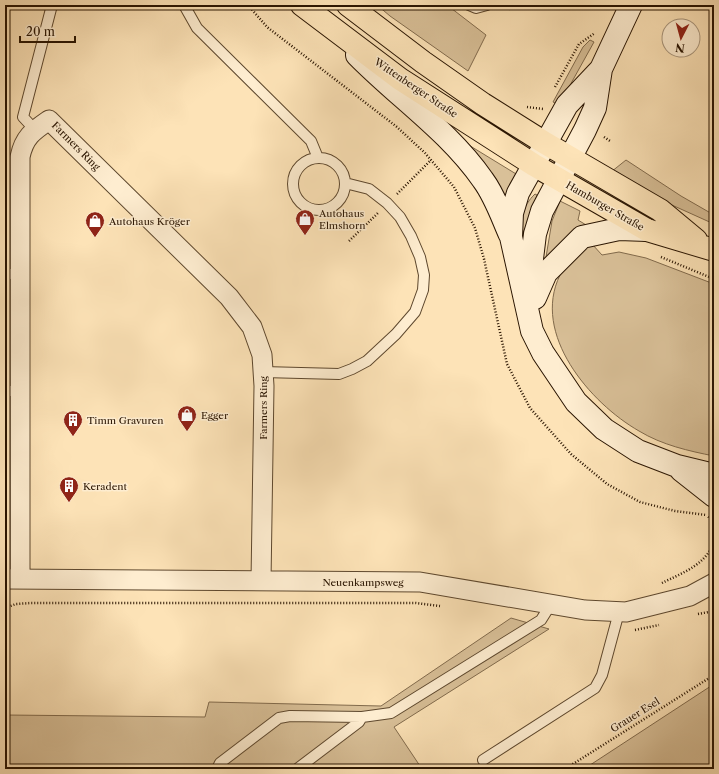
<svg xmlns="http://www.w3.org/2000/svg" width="719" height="774" viewBox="0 0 719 774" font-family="'Libre Caslon Text',serif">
<rect width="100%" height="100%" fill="#fde3b7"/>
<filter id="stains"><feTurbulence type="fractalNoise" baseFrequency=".005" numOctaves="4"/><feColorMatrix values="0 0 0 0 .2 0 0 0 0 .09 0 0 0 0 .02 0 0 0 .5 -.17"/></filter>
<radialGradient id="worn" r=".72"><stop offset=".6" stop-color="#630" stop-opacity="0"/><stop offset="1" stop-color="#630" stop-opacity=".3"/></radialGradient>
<!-- green -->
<path fill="#d9c098" stroke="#816a4c" d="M377 5H447L486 35 468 71 390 16Z
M590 40 594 42 559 105 553 102 583 47Z
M467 144 521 177 504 206Z
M626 160 681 196 714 215V224L663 201 611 172Z
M535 194 537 195 523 240C517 224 523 205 535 194Z
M560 201 580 211 578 220 591 228 545 263 552 221Z
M592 244 602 255 619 252 646 258 714 284V456C689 451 662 445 639 431 590 403 531 334 560 275 562 270 564 265 567 261 572 254 585 249 592 244Z
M511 618 549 629 394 727 422 769H5V715L205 717 209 702 381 706Z
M714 684V769H584Z"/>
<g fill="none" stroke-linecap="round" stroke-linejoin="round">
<defs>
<path id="lane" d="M184 5 197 28 311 141 318 158
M469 5 476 8 487 5
M35 130 23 117 52 5
M293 184a26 26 0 1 1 52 0a26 26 0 1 1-52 0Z
M5 274H20
M263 372 339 374 352 369 367 361 396 334 415 312 423 290 424 275 420 257 411 236 400 217 387 203 369 189 345 183
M5 391H20
M483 760 595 688 602 675 619 612
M217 769 220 763 279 718 290 716 362 717 391 713 541 620 551 604
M297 769 359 722 362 717"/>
<path id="street" d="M5 579 420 582 585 610 626 612 690 596 714 583
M20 579V157C24 137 33 131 49 120L229 297 252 327 262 355 264 386 261 581"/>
<path id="secondary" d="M357 55C398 97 449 131 483 180 495 196 502 217 510 235
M601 69 567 105 518 193 512 213 511 237 532 331 543 353 576 402 604 429 638 451 677 466 714 475
M533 291 531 267 535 234 542 211 585 130 595 108 601 69 631 5
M535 298 546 273 582 237 619 229 647 230
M681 470 714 496"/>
<path id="primary" d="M302 5 400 79 534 165 647 230 714 250
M348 5 423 62 483 104 545 143 660 210 696 240"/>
</defs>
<!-- lane casing -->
<use href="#lane" stroke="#5e482e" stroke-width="12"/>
<!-- street casing -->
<use href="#street" stroke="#5e482e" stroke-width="21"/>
<!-- secondary casing -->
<use href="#secondary" stroke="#291401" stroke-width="24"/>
<!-- primary casing -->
<use href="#primary" stroke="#291401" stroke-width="24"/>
<!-- path -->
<path stroke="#291401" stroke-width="2.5" stroke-dasharray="1 2" stroke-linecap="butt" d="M248 5 267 27 397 127 425 153 454 187 475 228 484 259 507 364 530 408 571 454 607 484 640 502 675 511 706 515
M501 5 510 9
M555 87 579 44 595 33
M527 107 543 109
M604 137 610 141
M397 194 431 160
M349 241 378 213
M661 257 714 279
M662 583C682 573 716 561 713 534 712 527 712 521 708 516
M5 608 16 604 31 603H416L440 606
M698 614 714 611
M635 630 659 625
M565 769 714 675"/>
<!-- lane -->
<use href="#lane" stroke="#feedd0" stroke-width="10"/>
<!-- street -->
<use href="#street" stroke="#feedd0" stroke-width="19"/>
<!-- secondary -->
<use href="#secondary" stroke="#feedd0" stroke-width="22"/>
<!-- primary -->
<use href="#primary" stroke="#fde3b7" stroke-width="22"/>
</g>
<!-- icons -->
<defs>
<symbol id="shop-pin" viewBox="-11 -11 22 30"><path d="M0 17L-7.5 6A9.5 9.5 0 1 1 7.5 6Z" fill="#8f2418" stroke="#feedd0"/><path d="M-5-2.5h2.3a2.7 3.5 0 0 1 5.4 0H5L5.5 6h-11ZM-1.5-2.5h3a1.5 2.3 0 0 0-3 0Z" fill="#fff"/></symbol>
<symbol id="building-pin" viewBox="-11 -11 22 30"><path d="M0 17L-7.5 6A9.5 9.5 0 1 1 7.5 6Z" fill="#8f2418" stroke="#feedd0"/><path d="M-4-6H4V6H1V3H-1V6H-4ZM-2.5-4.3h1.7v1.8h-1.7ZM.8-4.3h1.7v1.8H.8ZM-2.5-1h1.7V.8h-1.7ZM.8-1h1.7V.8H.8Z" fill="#fff"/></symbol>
</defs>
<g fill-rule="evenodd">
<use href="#shop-pin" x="294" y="208" width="22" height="30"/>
<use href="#shop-pin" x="84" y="210" width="22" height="30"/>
<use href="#shop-pin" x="176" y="404" width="22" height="30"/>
<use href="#building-pin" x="62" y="409" width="22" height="30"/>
<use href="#building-pin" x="58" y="475" width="22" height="30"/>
</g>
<g text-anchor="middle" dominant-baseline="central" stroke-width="3" stroke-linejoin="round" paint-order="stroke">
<!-- street labels -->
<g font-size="10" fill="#291401" stroke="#feedd0">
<text transform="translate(416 88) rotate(34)">Wittenberger Straße</text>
<text transform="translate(76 146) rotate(45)">Farmers Ring</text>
<text transform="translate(605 206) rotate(30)">Hamburger Straße</text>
<text transform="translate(263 408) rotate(-90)">Farmers Ring</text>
<text x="363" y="582">Neuenkampsweg</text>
<text transform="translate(635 715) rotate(-32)">Grauer Esel</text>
</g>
<!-- poi labels -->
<g font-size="10" fill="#291401" stroke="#feedd0" text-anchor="start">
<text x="319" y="213">Autohaus<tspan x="319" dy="12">Elmshorn</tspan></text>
<text x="109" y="221">Autohaus Kröger</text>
<text x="201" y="415">Egger</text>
<text x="87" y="420">Timm Gravuren</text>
<text x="83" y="486">Keradent</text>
</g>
</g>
<!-- margin -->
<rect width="719" height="774" fill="none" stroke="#fde3b7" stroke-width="20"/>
<rect x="6" y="6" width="707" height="762" fill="none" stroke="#291401" stroke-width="2"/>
<rect x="10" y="10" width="699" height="754" fill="none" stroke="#291401"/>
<!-- north arrow -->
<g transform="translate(681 38) rotate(186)"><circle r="19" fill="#feedd0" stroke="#a9967d"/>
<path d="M0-3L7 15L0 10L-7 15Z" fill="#8f2418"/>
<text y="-6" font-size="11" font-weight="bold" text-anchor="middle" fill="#291401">N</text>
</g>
<!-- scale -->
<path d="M20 36v6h55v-6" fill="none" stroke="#291401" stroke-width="2"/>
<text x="26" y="36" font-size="12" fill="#291401" stroke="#feedd0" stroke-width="3" paint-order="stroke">20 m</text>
<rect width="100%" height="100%" filter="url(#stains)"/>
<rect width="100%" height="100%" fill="url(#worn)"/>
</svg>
